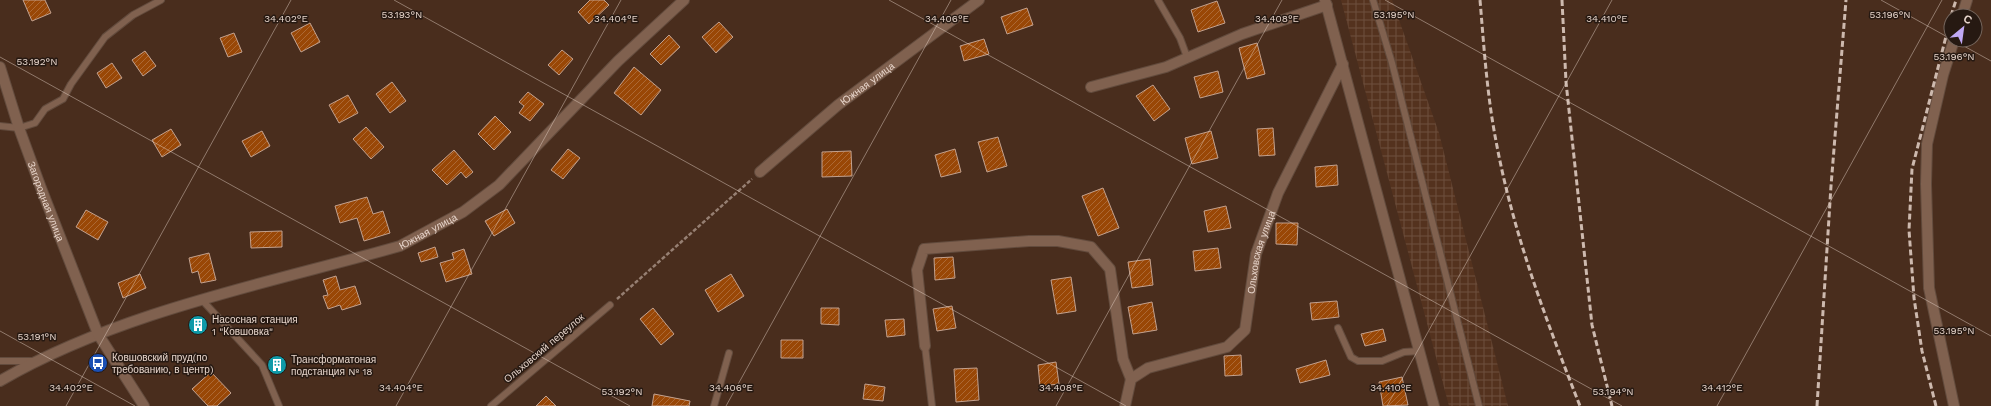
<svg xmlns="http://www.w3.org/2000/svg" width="1991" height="406" viewBox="0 0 1991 406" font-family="'Work Sans',sans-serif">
<defs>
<pattern id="industrial-grid" width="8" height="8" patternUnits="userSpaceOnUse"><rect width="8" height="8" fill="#54321e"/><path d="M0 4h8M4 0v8" fill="none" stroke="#6d4f3e"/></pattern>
<pattern id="building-hatch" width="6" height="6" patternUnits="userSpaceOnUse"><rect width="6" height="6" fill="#994706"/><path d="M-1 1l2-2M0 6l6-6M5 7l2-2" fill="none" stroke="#ac6935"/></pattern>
</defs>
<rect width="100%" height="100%" fill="#492d1d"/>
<!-- industrial -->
<path fill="url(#industrial-grid)" d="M1341 0H1392L1439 133 1508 406H1449Z"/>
<!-- building -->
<path fill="url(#building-hatch)" stroke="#c3a18e" d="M23 0H45L51 13 32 21Z
M590 0H604L609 5 589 24 578 12Z
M1217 1 1225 23 1198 32 1191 10Z
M1027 8 1033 25 1007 34 1001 17Z
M719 22 733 37 716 53 702 37Z
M310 23 320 42 301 52 291 33Z
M234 33 242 52 228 57 220 38Z
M669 35 680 47 661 65 650 54Z
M984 39 989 54 964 61 960 46Z
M1257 43 1265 74 1247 79 1239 48Z
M562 50 573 59 559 75 548 65Z
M145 51 156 66 143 76 132 60Z
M112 63 122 78 106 88 97 73Z
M634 67 661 90 641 115 614 93Z
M1218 71 1223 92 1200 98 1194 77Z
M392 82 406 101 390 113 376 94Z
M1153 85 1170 109 1154 121 1136 96Z
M528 92 544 104 530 121 519 113 524 106 519 102Z
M348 95 358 113 339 123 329 105Z
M495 116 511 132 494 150 478 134Z
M366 127 384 147 371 159 353 139Z
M1273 128 1275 155 1259 156 1257 129Z
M171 129 181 145 162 157 152 140Z
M262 131 270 146 251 157 242 141Z
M1211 131 1218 158 1192 164 1185 138Z
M998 137 1007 166 987 172 978 142Z
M568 149 580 158 563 179 551 170Z
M955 149 961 172 941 177 935 155Z
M454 150 473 172 466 178 461 172 447 185 432 170Z
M851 151 852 176 822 177V152Z
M1337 165 1338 185 1316 187 1315 167Z
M1103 188 1119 228 1098 236 1082 196Z
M367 197 373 214 383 211 390 233 364 241 357 218 340 223 335 206Z
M1226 206 1231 228 1208 232 1204 211Z
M507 209 515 223 494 236 485 221Z
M86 210 108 222 98 240 76 227Z
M1276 223H1298L1297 245 1276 244Z
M282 231V247L251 248 250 232Z
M435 247 438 257 421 262 418 253Z
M1218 248 1221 268 1195 271 1193 251Z
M464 249 472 274 446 282 440 263 454 259 452 253Z
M209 253 216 280 201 283 198 271 192 273 189 258Z
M953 257 955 278 935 280 934 258Z
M1150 259 1153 285 1132 288 1128 262Z
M140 274 146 288 123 298 118 283Z
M731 274 744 296 718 312 705 290Z
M336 276 340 290 355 286 361 304 342 310 340 305 328 309 323 296 328 295 323 280Z
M1071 277 1076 311 1057 314 1051 280Z
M1337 301 1339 317 1312 320 1310 303Z
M1152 302 1157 330 1133 334 1128 307Z
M952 306 956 328 937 331 933 309Z
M653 308 674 334 661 345 640 319Z
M821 308H839V325L821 324Z
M198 317 206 325 198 333 190 324Z
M904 319 905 335 887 337 885 320Z
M1383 329 1386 341 1365 346 1361 334Z
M781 340H803V358H781Z
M1241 355 1242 375 1225 376 1224 356Z
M278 358 285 365 277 372 270 364Z
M1326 360 1330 375 1300 383 1296 369Z
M1056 362 1059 384 1040 386 1038 365Z
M977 368 979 400 956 402 954 369Z
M211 372 231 393 217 406H208L192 389Z
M1402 377 1408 405 1383 406 1379 382Z
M865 384 885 387 883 401 863 399Z
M654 394 690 401 689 406H652Z
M546 396 556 406H536Z"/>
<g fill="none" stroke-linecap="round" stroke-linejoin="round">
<defs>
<path id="service" d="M1158 0 1180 38 1187 57
M1373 0 1392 63 1479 406
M0 126 19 128 35 123 45 109 63 99 71 84 105 37 133 15 161 0
M202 300 262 365 279 406
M1338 328 1351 357 1358 361H1382L1404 352 1420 351
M925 346 932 406
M0 361H34
M491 406 610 305
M714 406 729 353"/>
<g id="minor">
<path d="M1962 16 1967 0"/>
<path d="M1091 87 1166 67 1242 34 1327 5"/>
<path id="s1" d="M760 172 838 105 979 0"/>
<path d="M925 346 917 270 924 249 1029 241H1058L1091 247 1110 269 1123 359 1131 379"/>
<path id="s2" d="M0 381C118 312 269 283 400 246L463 212 499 185 618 61 684 0"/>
<path id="s3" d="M1125 406 1131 379 1148 368 1227 347 1245 330 1256 254 1278 193 1343 64"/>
<path d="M1954 406 1929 288 1926 184 1927 144 1943 75 1954 40"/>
</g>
<g id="tertiary">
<path d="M1325 0 1434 406"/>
<path id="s4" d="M0 67 19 128 41 188 98 334 144 406"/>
</g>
</defs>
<!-- service casing -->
<use href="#service" stroke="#624b3d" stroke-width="8"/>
<!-- minor casing -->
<use href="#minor" stroke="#624b3d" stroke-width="12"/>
<!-- tertiary casing -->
<use href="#tertiary" stroke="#624b3d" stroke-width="12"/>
<!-- path -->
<path stroke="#967f72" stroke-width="2.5" stroke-dasharray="4 2" stroke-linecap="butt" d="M617 299 752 179"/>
<!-- service -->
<use href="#service" stroke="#80614f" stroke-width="6"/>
<!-- minor -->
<use href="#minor" stroke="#80614f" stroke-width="10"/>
<!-- tertiary -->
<use href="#tertiary" stroke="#80614f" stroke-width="10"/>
<!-- rail -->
<path stroke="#cdb9ae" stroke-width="3" stroke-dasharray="6 3" stroke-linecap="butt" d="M1480 0C1484 47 1487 95 1496 141 1513 233 1546 320 1580 406
M1562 0 1566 82 1592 325 1612 406
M1951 16 1956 0
M1817 406 1831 186 1846 0
M1936 406 1922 351 1914 298 1909 230 1912 169 1951 17"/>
</g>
<!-- ticks -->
<path fill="none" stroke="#e8d6cc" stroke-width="1" stroke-opacity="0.45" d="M394 0 1126 406M889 0 1622 406M1385 0 1991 336M1881 0 1951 39M1953 40 1991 61M0 57 630 406M0 331 135 406M66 406 291 0M396 406 621 0M726 406 951 0M1056 406 1282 0M1387 406 1612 0M1717 406 1942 0"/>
<!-- icons -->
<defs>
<symbol id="building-disc" viewBox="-11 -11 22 22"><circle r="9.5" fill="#0f9aa8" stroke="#261912"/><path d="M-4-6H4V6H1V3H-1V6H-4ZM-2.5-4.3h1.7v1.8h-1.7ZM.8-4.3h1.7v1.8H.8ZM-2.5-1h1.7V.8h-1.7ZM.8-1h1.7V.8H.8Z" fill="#fff"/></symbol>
<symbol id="bus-disc" viewBox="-11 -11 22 22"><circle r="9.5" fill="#1a4fb4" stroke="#261912"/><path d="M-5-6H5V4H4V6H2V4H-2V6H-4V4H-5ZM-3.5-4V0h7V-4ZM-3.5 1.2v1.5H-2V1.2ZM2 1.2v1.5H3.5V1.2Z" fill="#fff"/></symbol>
</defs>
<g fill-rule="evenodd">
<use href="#building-disc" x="187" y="314" width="22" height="22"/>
<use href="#bus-disc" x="87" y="352" width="22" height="22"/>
<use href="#building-disc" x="266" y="354" width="22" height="22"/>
</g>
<g text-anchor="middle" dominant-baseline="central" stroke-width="3" stroke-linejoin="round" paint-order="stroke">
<!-- street labels -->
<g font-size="10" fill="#e8d6cc" stroke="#261912">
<text stroke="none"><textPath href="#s1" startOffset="139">Южная улица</textPath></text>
<text stroke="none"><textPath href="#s4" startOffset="142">Загородная улица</textPath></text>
<text stroke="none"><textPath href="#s2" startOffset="455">Южная улица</textPath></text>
<text stroke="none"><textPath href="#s3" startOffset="234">Ольховская улица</textPath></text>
<text transform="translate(544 348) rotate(-40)">Ольховский переулок</text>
</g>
<!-- poi labels -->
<g font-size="10" fill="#e8d6cc" stroke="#261912" text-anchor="start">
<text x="212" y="319">Насосная станция<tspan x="212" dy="12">1 "Ковшовка"</tspan></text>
<text x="112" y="357">Ковшовский пруд(по<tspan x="112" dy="12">требованию, в центр)</tspan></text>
<text x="291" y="359">Трансформатоная<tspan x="291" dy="12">подстанция № 18</tspan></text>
</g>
</g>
<g font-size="10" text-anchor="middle" fill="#e8d6cc" stroke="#261912" stroke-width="3" stroke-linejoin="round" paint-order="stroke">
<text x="402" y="18">53.193°N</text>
<text x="1394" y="18">53.195°N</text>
<text x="1890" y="18">53.196°N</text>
<text x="286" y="22">34.402°E</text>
<text x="616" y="22">34.404°E</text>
<text x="947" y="22">34.406°E</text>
<text x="1277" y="22">34.408°E</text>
<text x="1607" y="22">34.410°E</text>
<text x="1954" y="60">53.196°N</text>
<text x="37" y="65">53.192°N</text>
<text x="1954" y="334">53.195°N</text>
<text x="37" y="340">53.191°N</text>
<text x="71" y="391">34.402°E</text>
<text x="401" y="391">34.404°E</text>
<text x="731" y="391">34.406°E</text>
<text x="1061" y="391">34.408°E</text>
<text x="1391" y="391">34.410°E</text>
<text x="1722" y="391">34.412°E</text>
<text x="622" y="395">53.192°N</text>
<text x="1613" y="395">53.194°N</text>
</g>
<!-- north arrow -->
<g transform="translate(1963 28) rotate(29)"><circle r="19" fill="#261912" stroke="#74655c"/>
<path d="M0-3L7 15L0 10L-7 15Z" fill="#c0a8f4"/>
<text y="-6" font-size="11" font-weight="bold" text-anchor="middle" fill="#e8d6cc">С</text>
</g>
</svg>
